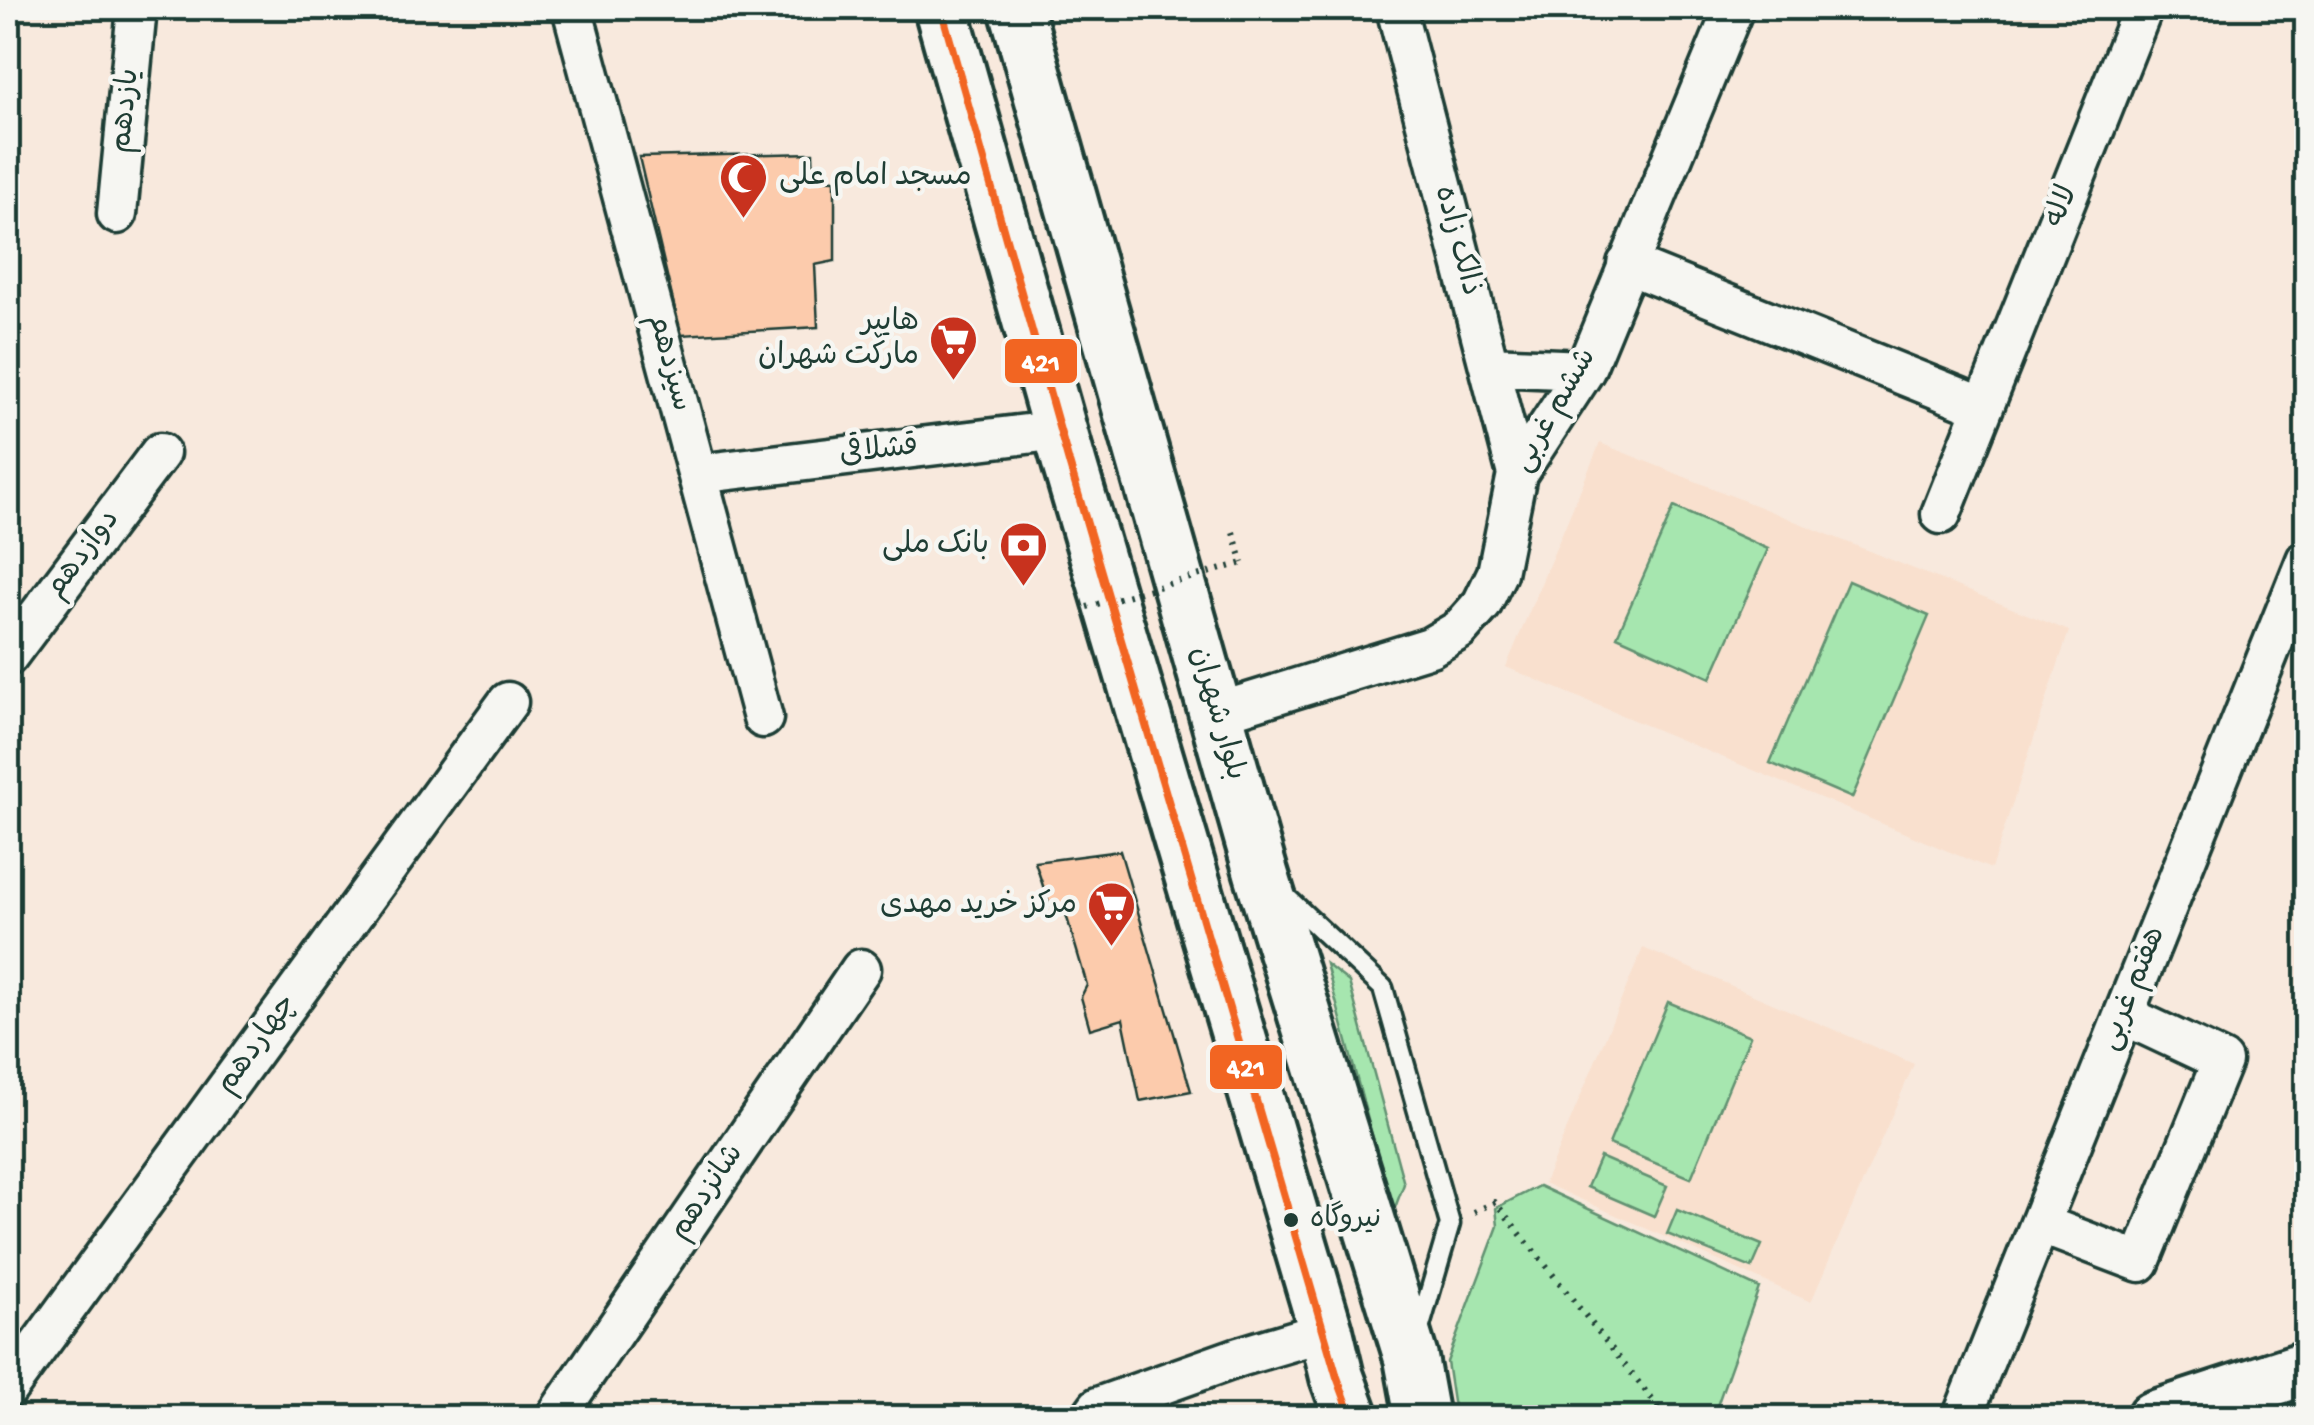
<svg xmlns="http://www.w3.org/2000/svg" width="2314" height="1425" viewBox="0 0 2314 1425" font-family="'Gochi Hand','Playpen Sans Arabic',sans-serif">
<rect width="100%" height="100%" fill="#f8e9dd"/>
<filter id="ink" filterUnits="userSpaceOnUse"><feTurbulence type="fractalNoise" baseFrequency=".01" numOctaves="2"/><feDisplacementMap in="SourceGraphic" scale="20" xChannelSelector="R" yChannelSelector="G"/><feConvolveMatrix kernelMatrix="1 2 1 2 8 2 1 2 1" color-interpolation-filters="sRGB"/></filter>
<g filter="url(#ink)">
<!-- built -->
<path fill="#f9e0ce" d="M1600 443 2069 631 1991 869 1506 667Z
M1643 948 1914 1064 1811 1302 1544 1183Z"/>
<!-- green -->
<path fill="#a6e6af" stroke="#629272" stroke-width="2.5" d="M1674 507 1768 549 1711 678 1617 636Z
M1848 581 1929 616 1852 798 1770 763Z
M1326 964 1349 982 1404 1184 1393 1213Z
M1668 1002 1750 1036 1691 1178 1609 1144Z
M1600 1157 1667 1186 1654 1216 1587 1187Z
M1539 1186 1759 1288 1713 1417H1460L1453 1402 1447 1362 1498 1226 1496 1208Z
M1677 1210 1762 1245 1752 1268 1667 1234Z"/>
<!-- building -->
<path fill="#fccbac" stroke="#1f3d34" stroke-width="2.5" d="M813 153 814 179 835 180V261L815 265 818 327 681 335 639 157Z
M1120 851 1191 1091 1140 1101 1123 1019 1090 1029 1081 997 1087 985 1065 911 1049 904 1035 862Z"/>
<g fill="none" stroke-linecap="round" stroke-linejoin="round">
<defs>
<path id="lane" d="M1285 896 1383 988 1450 1224 1418 1333"/>
<path id="street" d="M572 8 763 718
M1396 8 1517 474
M117 214 137 8
M1627 264 1983 407
M1489 366 1585 370
M698 474 1060 430
M1941 514 2143 8
M8 656 160 453
M1216 713 1430 647 1459 630 1482 604 1497 573 1517 474 1585 370 1734 8
M2040 1224 2140 1262 2222 1061 2124 1015
M8 1388 508 702
M555 1418 861 969
M1090 1418 1098 1407 1239 1357 1326 1331
M1962 1418 2306 560"/>
<path id="secondary" d="M941 8 1070 466 1326 1331 1337 1377 1352 1418
M1016 8 1261 873 1411 1358 1422 1418
M2153 1418 2306 1368"/>
</defs>
<!-- lane casing -->
<use href="#lane" stroke="#1f3d34" stroke-width="25"/>
<!-- street casing -->
<use href="#street" stroke="#1f3d34" stroke-width="45"/>
<!-- secondary casing -->
<use href="#secondary" stroke="#1f3d34" stroke-width="60"/>
<!-- path -->
<path stroke="#1f3d34" stroke-width="6" stroke-dasharray="2.5 8" stroke-linecap="butt" d="M1233 532 1243 563
M1474 1212 1495 1202 1667 1418"/>
<!-- lane -->
<use href="#lane" stroke="#f6f6f2" stroke-width="18"/>
<!-- street -->
<use href="#street" stroke="#f6f6f2" stroke-width="38"/>
<!-- secondary -->
<use href="#secondary" stroke="#f6f6f2" stroke-width="52"/>
<!-- path-bridge -->
<path stroke="#1f3d34" stroke-width="6" stroke-dasharray="2.5 8" stroke-linecap="butt" d="M1087 607 1243 563"/>
<defs>
<path id="bus-1" d="M941 8 1070 466 1337 1377 1352 1418"/>
</defs>
<!-- bus-1 casing -->
<use href="#bus-1" stroke="#f6f6f2" stroke-width="15"/>
<!-- bus-1 -->
<use href="#bus-1" stroke="#f26522" stroke-width="8"/>
</g>
</g>
<!-- icons -->
<defs>
<symbol id="mosque-pin" viewBox="-11 -11 22 30"><path d="M0 17L-7.5 6A9.5 9.5 0 1 1 7.5 6Z" fill="#c8321e" stroke="#f6f6f2"/><path d="M3.5-4.9A6 6 0 1 0 3.5 4.9A5 5 0 1 1 3.5-4.9Z" fill="#fff"/></symbol>
<symbol id="supermarket-pin" viewBox="-11 -11 22 30"><path d="M0 17L-7.5 6A9.5 9.5 0 1 1 7.5 6Z" fill="#c8321e" stroke="#f6f6f2"/><path d="M-6-5.5h2.5l.6 2H6L4.5 2H-2.5L-4.4-4H-6ZM-1.5 3.2a1.3 1.3 0 1 0 .1 0ZM3 3.2a1.3 1.3 0 1 0 .1 0Z" fill="#fff"/></symbol>
<symbol id="bank-pin" viewBox="-11 -11 22 30"><path d="M0 17L-7.5 6A9.5 9.5 0 1 1 7.5 6Z" fill="#c8321e" stroke="#f6f6f2"/><path d="M-6-4H6V4H-6ZM0-2.3a2.3 2.3 0 1 0 0 4.6a2.3 2.3 0 1 0 0-4.6Z" fill="#fff"/></symbol>
</defs>
<g fill-rule="evenodd">
<use href="#mosque-pin" x="716" y="150" width="55" height="75"/>
<use href="#supermarket-pin" x="926" y="312" width="55" height="75"/>
<use href="#bank-pin" x="996" y="518" width="55" height="75"/>
<use href="#supermarket-pin" x="1084" y="878" width="55" height="75"/>
</g>
<!-- markers -->
<circle fill="#1f3d34" stroke="#f6f6f2" stroke-width="4" cx="1291" cy="1220" r="9"/>
<g text-anchor="middle" dominant-baseline="central" stroke-width="9" stroke-linejoin="round" paint-order="stroke">
<!-- bus labels -->
<g font-size="28" fill="#1f3d34" stroke="#f6f6f2" text-anchor="start">
<text x="1310" y="1220">نیروگاه</text>
</g>
<!-- street labels -->
<g font-size="30" fill="#1f3d34" stroke="#f6f6f2">
<text transform="translate(127 111) rotate(-84)">یازدهم</text>
<text transform="translate(2063 207) rotate(-68)">لاله</text>
<text transform="translate(1456 241) rotate(75)">ذالک زاده</text>
<text transform="translate(668 363) rotate(75)">سیزدهم</text>
<text transform="translate(1556 411) rotate(-60)">ششم غربی</text>
<text transform="translate(879 452) rotate(-7)">قشلاقی</text>
<text transform="translate(84 555) rotate(-53)">دوازدهم</text>
<text transform="translate(1216 714) rotate(74)">بلوار شهران</text>
<text transform="translate(2134 989) rotate(-68)">هفتم غربی</text>
<text transform="translate(258 1045) rotate(-54)">چهاردهم</text>
<text transform="translate(708 1193) rotate(-56)">شانزدهم</text>
</g>
<!-- poi labels -->
<g font-size="30" fill="#1f3d34" stroke="#f6f6f2" text-anchor="end">
<text x="779" y="178" text-anchor="start">مسجد امام علی</text>
<text x="919" y="323">هایپر<tspan x="919" dy="34">مارکت شهران</tspan></text>
<text x="989" y="546">بانک ملی</text>
<text x="1077" y="906">مرکز خرید مهدی</text>
</g>
</g>
<g stroke="#f6f6f2" stroke-width="4">
<rect x="1003" y="337" width="76" height="48" rx="10" fill="#f26522"/>
<rect x="1208" y="1043" width="76" height="48" rx="10" fill="#f26522"/>
</g>
<g font-size="28" text-anchor="middle" font-weight="bold" fill="#fff">
<text x="1041" y="371">421</text>
<text x="1246" y="1076">421</text>
</g>
<!-- margin -->
<rect width="2314" height="1425" fill="none" stroke="#f6f6f2" stroke-width="40"/>
<rect x="20" y="20" width="2274" height="1385" fill="none" stroke="#1f3d34" stroke-width="4" filter="url(#ink)"/>
</svg>
